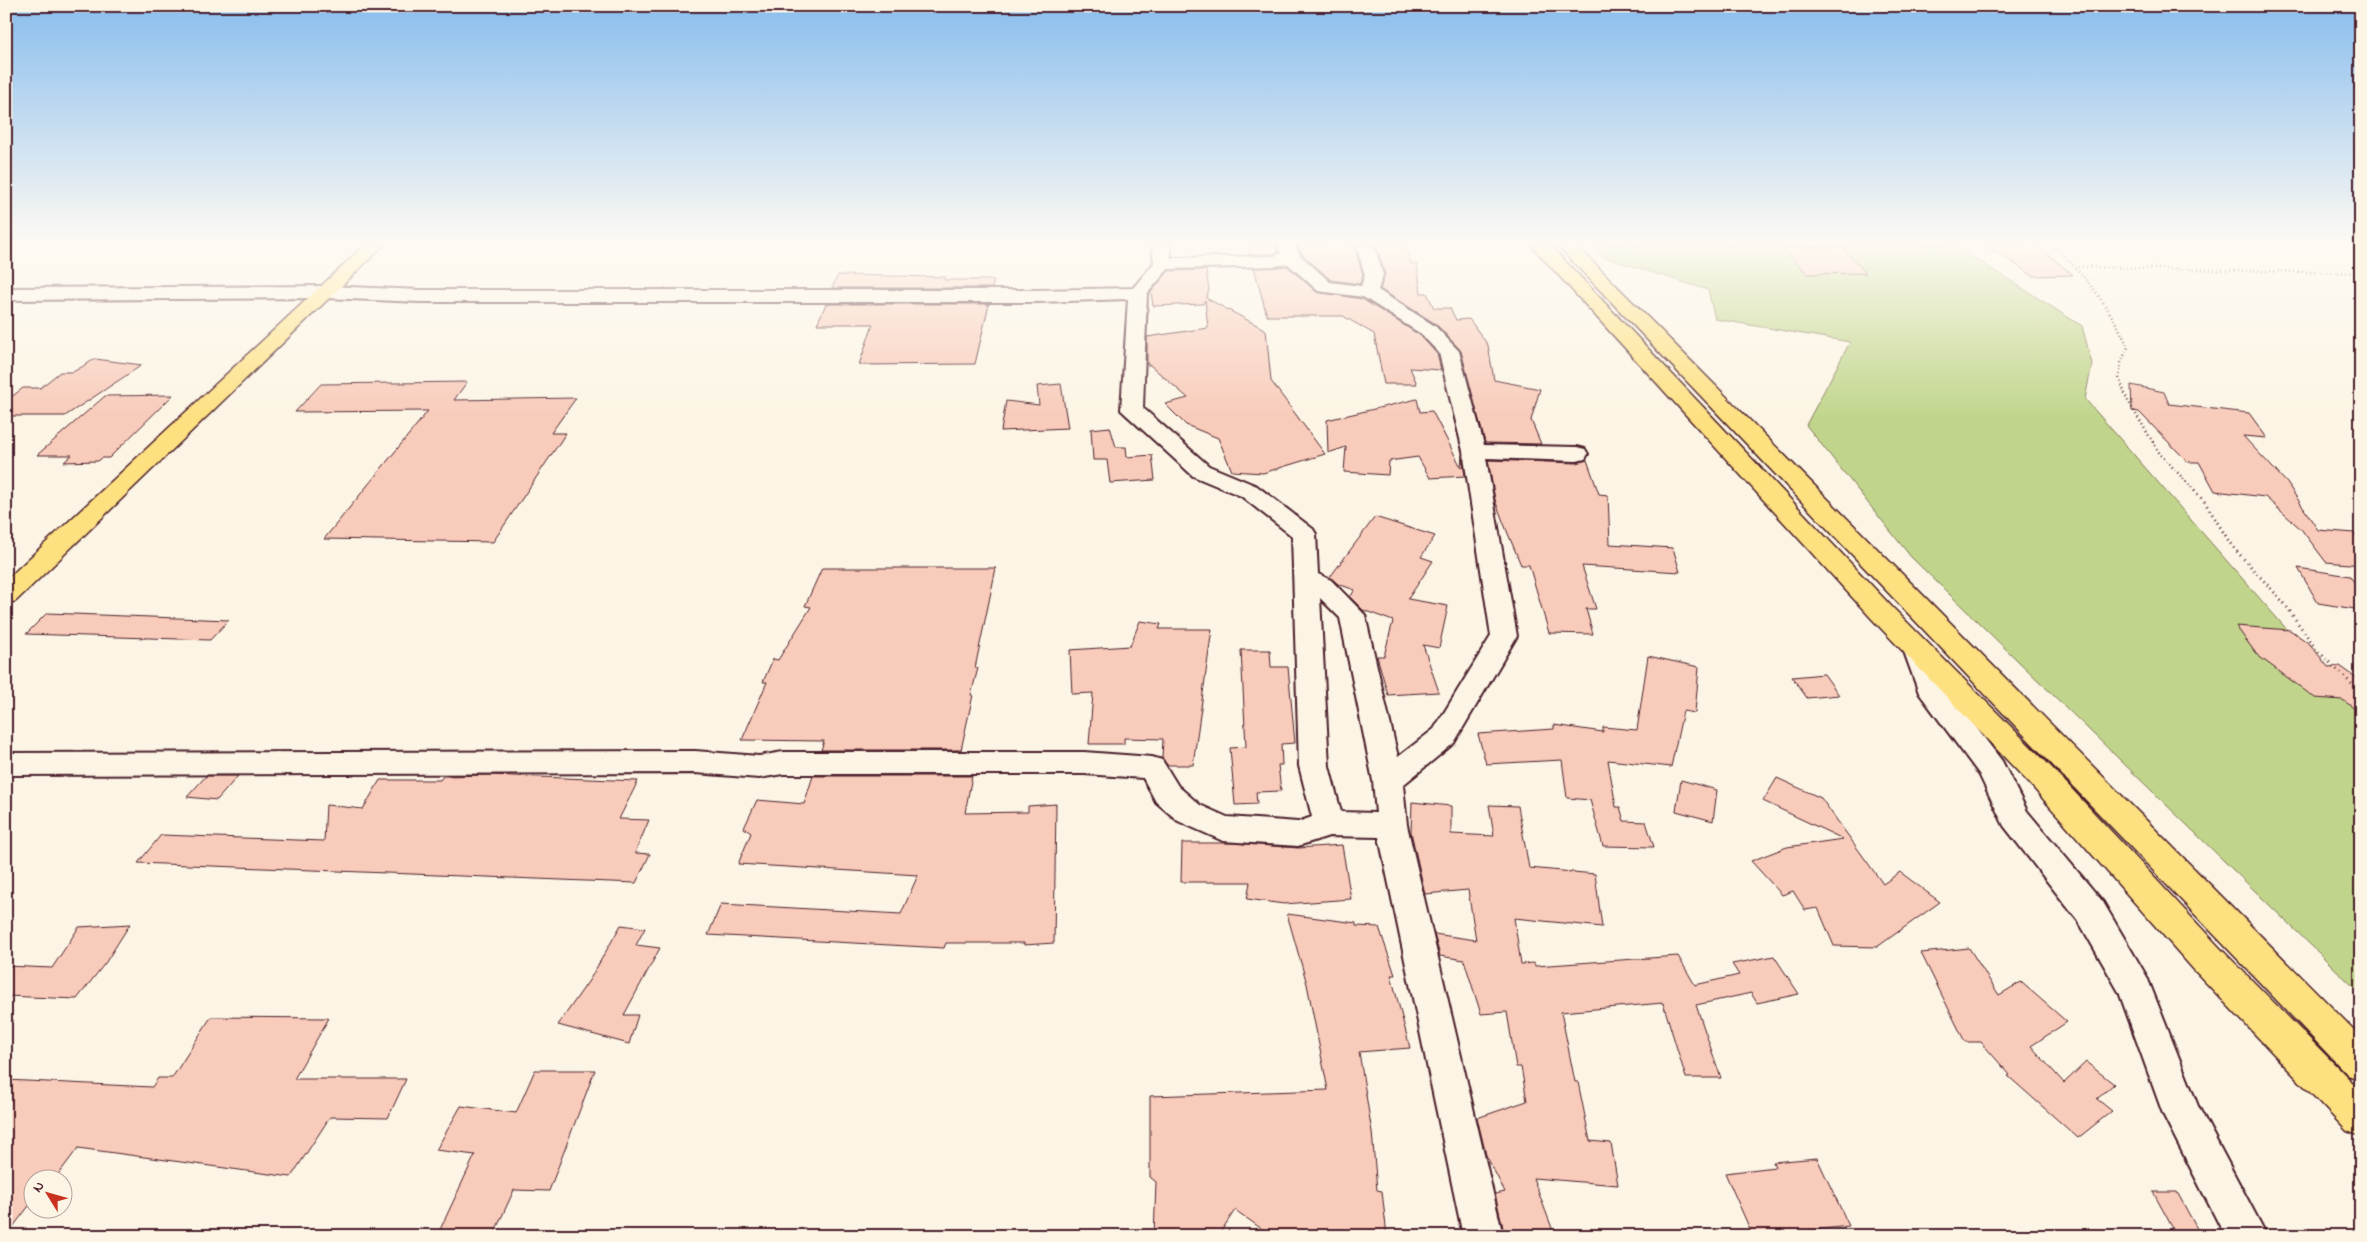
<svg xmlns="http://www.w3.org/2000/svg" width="2367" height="1242" viewBox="0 0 2367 1242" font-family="'Indie Flower',sans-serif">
<rect width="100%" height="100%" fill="#fcf5e5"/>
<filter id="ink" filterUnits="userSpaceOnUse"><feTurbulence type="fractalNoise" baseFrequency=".02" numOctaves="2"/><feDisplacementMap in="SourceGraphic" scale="10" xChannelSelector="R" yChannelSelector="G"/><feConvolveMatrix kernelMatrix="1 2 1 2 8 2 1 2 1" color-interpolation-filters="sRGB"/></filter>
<g filter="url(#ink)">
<!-- green -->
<path fill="#c0d58b" stroke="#857a5b" d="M1592 245H1954L2082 326 2092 364 2085 399 2361 714V994L1911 557 1806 425 1850 342 1715 319 1708 290 1603 257Z"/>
<!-- building -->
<path fill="#f8cbba" stroke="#4a1f2b" d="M1247 245H1275L1278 253 1250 255Z
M1297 245H1354L1363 275 1360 284 1331 280 1302 254Z
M1376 245H1406L1411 264H1417L1421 293H1427L1434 308H1450L1456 320 1469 319 1488 345 1494 380 1540 389 1531 420 1541 444 1485 443 1461 351 1436 324 1380 289 1385 274Z
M1986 245H2037L2073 275 2033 276Z
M1842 247 1866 273 1808 274 1782 248Z
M1287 266 1317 292 1362 299 1420 335 1437 354 1441 370 1410 368 1417 384H1384L1374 334 1343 316H1267L1254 268Z
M1206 270 1209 290 1206 298 1266 330 1271 381 1325 454 1263 473 1232 471 1218 438 1186 425 1165 404 1188 398 1150 365H1147V337L1208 328 1205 300 1203 304 1153 306 1151 292 1169 271Z
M838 275 946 277 944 280H994L992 288H832Z
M826 304H989L975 364 859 365 873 324H817Z
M95 359 142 365 65 416H6V401L23 388H40L60 372H73Z
M467 382 454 400 576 398 551 433H566L493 542 324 539 428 411 295 412 321 384Z
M1061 384 1068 428 1001 431 1006 401 1039 405 1037 386Z
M2131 385 2164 392 2169 404 2249 413 2267 438 2243 436 2287 483 2318 530 2354 533 2361 540V565L2326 562 2301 529 2265 497 2215 491 2199 462H2188L2139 412 2132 411Z
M173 395 109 458H102L98 461 64 462 72 455H37L105 396Z
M1417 399 1420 412 1432 411 1461 467 1462 455 1465 476 1430 478 1418 457 1389 461 1388 475 1344 472 1346 447 1328 453 1327 420Z
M1110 427 1116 447H1126L1127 457 1152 455 1155 480 1110 483 1107 460H1093L1091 429Z
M1488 460 1577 463 1587 460 1599 494 1608 495 1610 544 1673 548 1680 572 1582 566 1596 609H1586L1593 634 1549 633 1529 565H1521L1504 524 1495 500Z
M1375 517 1435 536 1421 557 1433 561 1408 599 1448 606 1439 648 1423 645 1439 692 1388 695 1377 656H1384L1393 621 1363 610 1350 597 1355 590 1338 584 1330 577Z
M822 568H996L975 668H978L971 695H973L961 750H821L824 741 742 740 767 682H763L773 659 778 660 811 607 805 606Z
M2298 568 2350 576 2361 593V610L2318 603Z
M47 613 229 620 210 640 26 634Z
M1140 621 1161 624 1159 629H1212L1193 765H1167L1162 758 1163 739 1124 738V744H1089L1093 693 1072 694 1070 650 1130 646Z
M2236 626 2290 630 2310 644 2328 667 2340 666 2361 681V714L2343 700 2315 698 2257 655Z
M1241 650H1270L1271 667H1288L1295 743 1281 744 1282 765H1278L1281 791 1256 792 1257 804 1235 805 1230 748 1246 747Z
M1648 656 1699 667 1695 713 1683 711 1671 767 1608 760 1616 807H1620L1624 821 1646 822 1654 847 1603 846 1590 800 1567 798 1562 760 1486 764 1478 734 1554 729V725L1603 732V727L1637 730Z
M1824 674 1839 695 1807 698 1792 677Z
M489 775 638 781 619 819 649 820 635 853 650 854 636 883 138 863 161 835 324 841 326 805 363 809 380 780H440L443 776Z
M206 776H238L217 800 187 797Z
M813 776H972L965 813 1028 812V806L1056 804 1054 943 1024 945V943H946L944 948 708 935 721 904 901 914 918 875 738 864 751 833 744 828 757 800 804 804Z
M1777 778 1821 798 1883 884 1900 872 1940 902 1877 947 1834 946 1818 908 1805 910 1793 891 1782 895 1751 861 1787 847 1843 839 1763 801Z
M1681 780 1717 790 1713 821 1676 811Z
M1412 802 1451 806V834L1494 836 1489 805 1518 806 1529 868 1595 874 1602 927 1514 918 1521 964 1534 963 1535 966 1678 956 1695 985 1739 975 1732 964 1774 956 1799 994 1757 1003 1751 993 1696 1005 1721 1078H1686L1663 1003 1561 1012 1575 1082H1578L1590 1141 1611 1143 1618 1185 1533 1178 1555 1236H1505L1495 1194 1505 1192 1486 1155 1477 1118 1527 1101 1521 1067H1516L1507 1012 1481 1014 1464 960 1440 956 1434 934 1476 940 1468 890 1425 894 1411 832Z
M1182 843H1232L1298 848 1342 845 1351 899 1284 904 1247 899 1250 882H1181Z
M1287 914 1356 923V926L1379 927 1395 975H1391L1410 1048 1359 1052 1372 1132 1377 1190 1382 1191 1387 1236H1272L1235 1210 1218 1236H1154L1156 1182 1150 1177V1096L1328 1090 1307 984Z
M130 924 106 962 77 999 6 996V966L52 968 79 927Z
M621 925 645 928 636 945 660 948 624 1015H638L629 1044 558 1025 590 979Z
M1969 948 1999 995 2021 982 2067 1022 2031 1046 2064 1083 2086 1062 2114 1084 2097 1099 2112 1111 2078 1138 2008 1076 2010 1075 1981 1042H1965L1921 953Z
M211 1017 329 1018 294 1079H406L388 1118 330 1117 291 1177 78 1148 54 1180H32V1202L6 1236V1080L152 1087 158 1078H172Z
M535 1070H595L549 1191 514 1190 493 1236H437L475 1155 436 1150 461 1106 516 1113Z
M1817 1158 1849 1226 1795 1232 1797 1236H1753L1725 1173 1775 1167 1773 1162Z
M2153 1192H2177L2201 1236H2177Z"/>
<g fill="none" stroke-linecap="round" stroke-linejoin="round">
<defs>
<path id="minor" d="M1152 245H1170L1171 258 1274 256 1281 254 1277 245H1295L1300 255 1330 282 1361 286 1365 275 1356 245H1374L1383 275 1378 290 1435 326 1459 351 1484 445 1577 447 1585 449 1588 454 1585 459 1577 461 1486 458 1517 636 1454 743 1403 785 1407 825 1503 1236H1463L1379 837 1329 836 1298 846 1223 841 1178 821 1156 802 1143 778 1084 774H783L759 778 695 773 6 775V753L695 751 759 756 783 752H1084L1152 757 1162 760 1178 786 1200 805 1227 817 1298 822 1312 817 1299 766 1292 536 1241 496 1193 476 1121 410 1128 299 1038 302H420L326 298 6 300V288L326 286 420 290H1038L1133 288 1154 263ZM1288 264 1318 291 1363 297 1421 334 1439 353 1463 451 1491 636 1434 729 1398 757 1365 615 1331 580 1318 574 1316 534 1313 529 1257 486 1209 466 1143 408 1147 294 1168 269 1274 266ZM1320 598 1340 618 1373 781 1376 813 1341 812 1329 766Z
M1915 637 1924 640 1942 683 2002 761 2027 811 2103 902 2147 977 2198 1106 2267 1236H2225L2163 1114 2119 992 2079 922 2004 826 1979 774 1919 693 1902 646 1906 640Z"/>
<path id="major" d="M365 245H384L16 601 6 604V580Z"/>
<path id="highway" d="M1531 245H1550L1892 607 2052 768 2220 948 2361 1091V1136L2347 1131 2194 970 2030 784 1872 619Z
M1557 245H1576L2361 1037V1080L2348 1075Z"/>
</defs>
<!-- minor casing -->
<use href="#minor" stroke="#4a1f2b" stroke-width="4"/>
<!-- major casing -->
<use href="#major" stroke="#4a1f2b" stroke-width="3"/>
<!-- highway casing -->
<use href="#highway" stroke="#4a1f2b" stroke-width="3"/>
<!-- path-far1 -->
<path stroke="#4a1f2b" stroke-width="2.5" stroke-dasharray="1 3" stroke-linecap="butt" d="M2053 245C2085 275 2110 307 2128 347L2121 363 2119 378 2128 401 2160 454 2195 491
M2078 267 2361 273"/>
<!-- path -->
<path stroke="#4a1f2b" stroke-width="3" stroke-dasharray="1 4" stroke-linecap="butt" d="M2194 490 2204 501 2232 546 2284 603 2316 649 2361 693"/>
<!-- minor -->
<use href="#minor" fill="#fcf5e5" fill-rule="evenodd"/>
<!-- major -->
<use href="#major" fill="#fde080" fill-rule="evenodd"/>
<!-- highway -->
<use href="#highway" fill="#fde080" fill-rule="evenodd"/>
</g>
</g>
<!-- sky -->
<linearGradient id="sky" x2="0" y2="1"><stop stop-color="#89bdee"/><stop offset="0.58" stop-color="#fefaf3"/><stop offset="1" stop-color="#fefaf3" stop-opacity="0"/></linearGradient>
<rect width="2367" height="419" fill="url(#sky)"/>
<!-- margin -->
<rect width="2367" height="1242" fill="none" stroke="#fcf5e5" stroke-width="25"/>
<rect x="12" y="12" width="2342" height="1217" fill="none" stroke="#4a1f2b" stroke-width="2" filter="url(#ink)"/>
<!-- north arrow -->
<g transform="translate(48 1194) rotate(307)"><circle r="24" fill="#fcf5e5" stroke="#b59f9b"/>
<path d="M0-4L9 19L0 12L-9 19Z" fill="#c8321e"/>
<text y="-8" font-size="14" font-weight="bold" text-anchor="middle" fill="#4a1f2b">N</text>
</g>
</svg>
